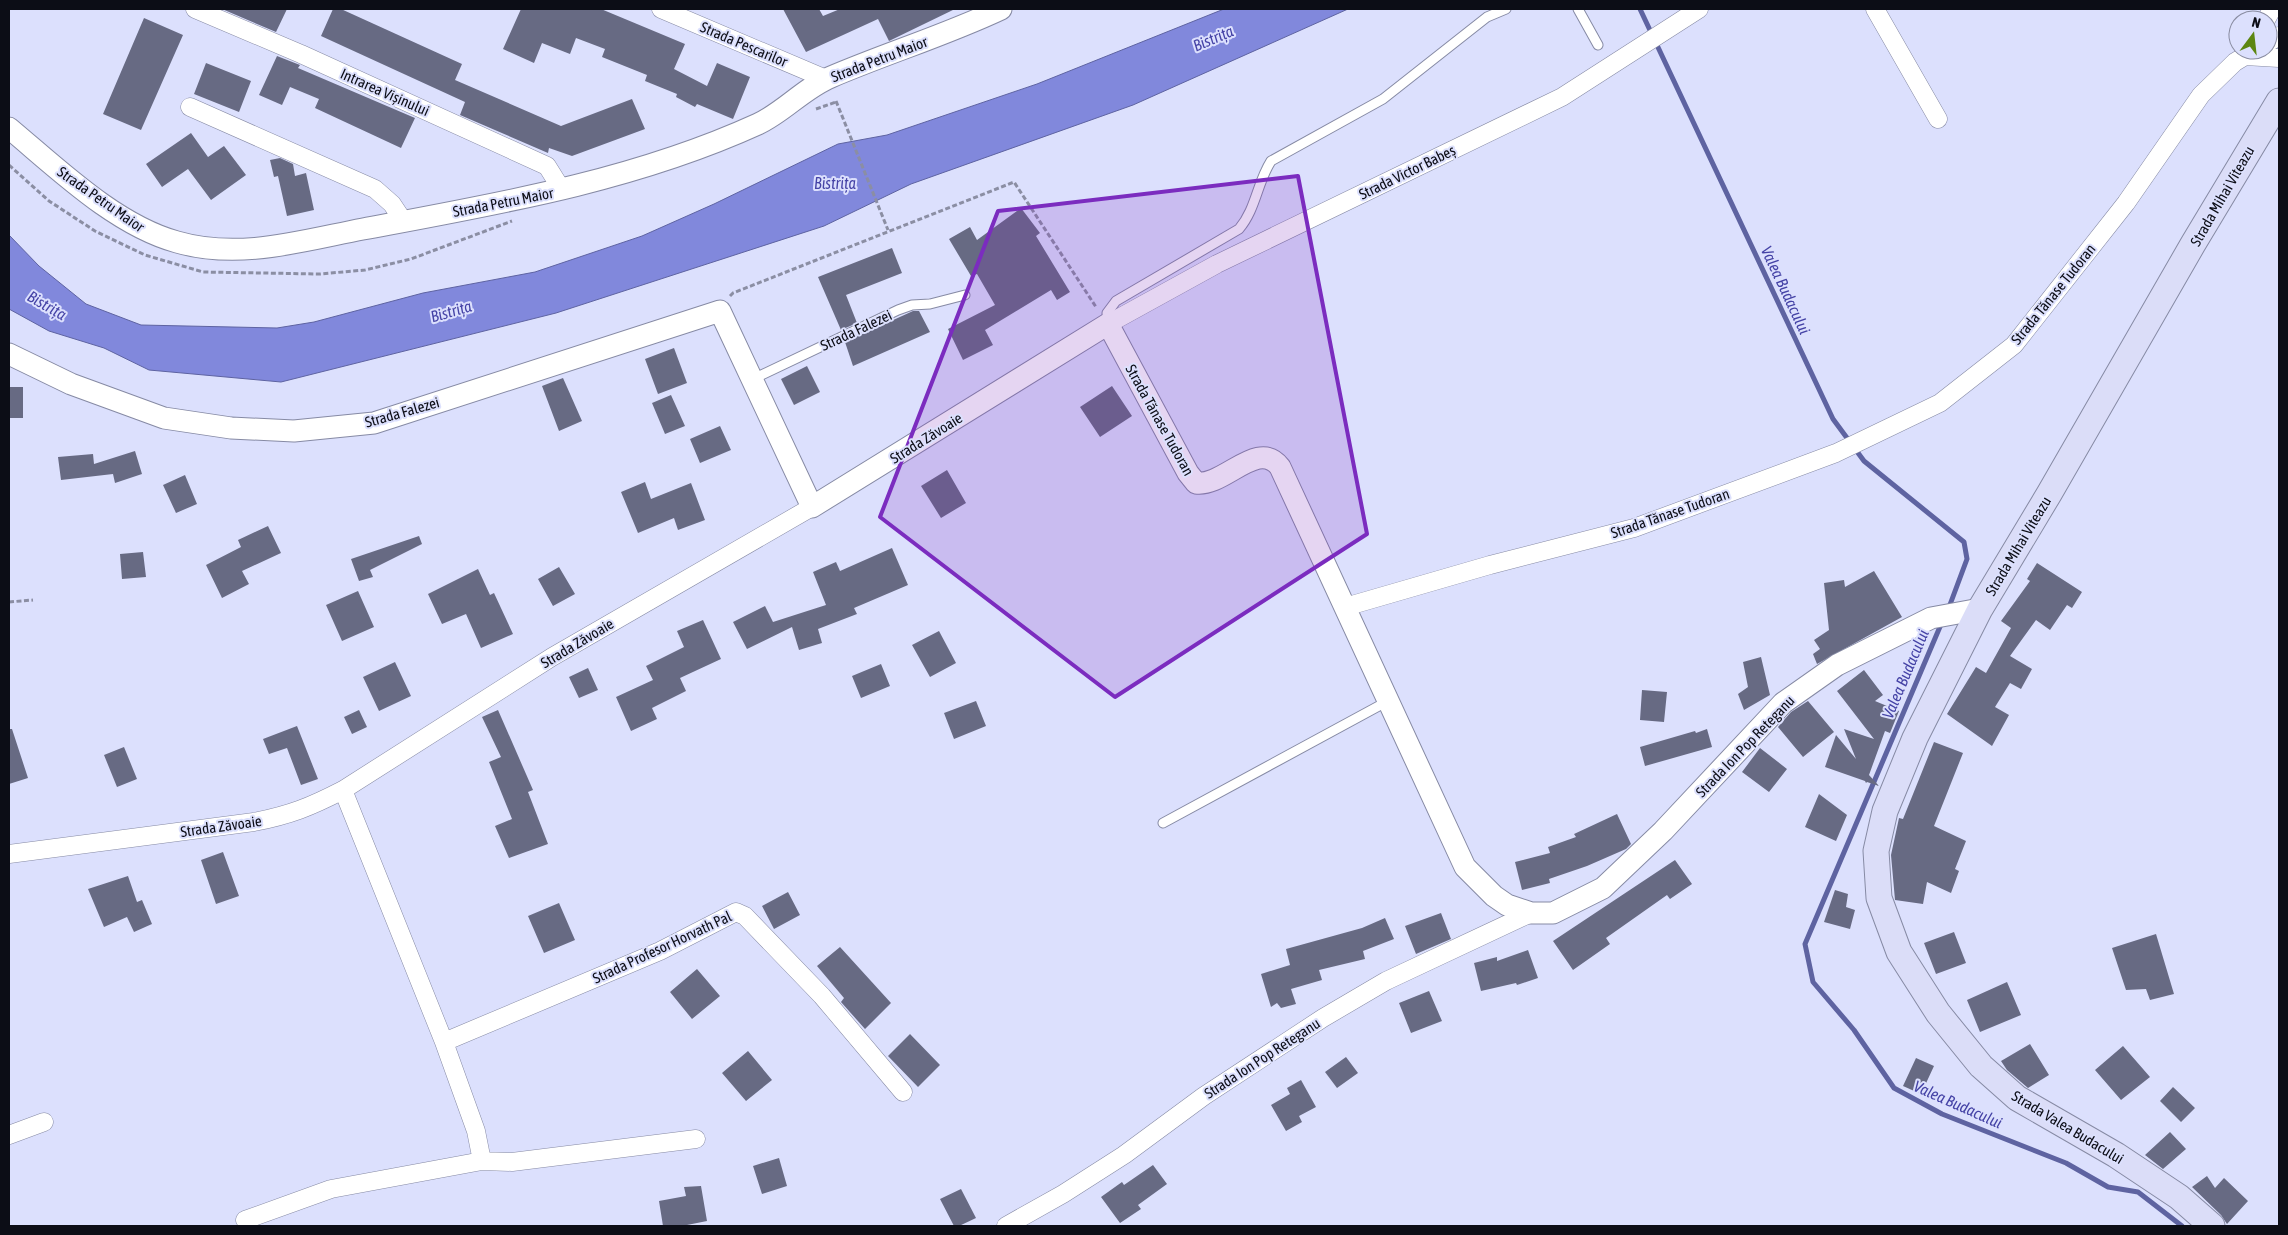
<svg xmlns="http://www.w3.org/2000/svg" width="2288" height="1235" viewBox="0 0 2288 1235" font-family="'Asap Condensed',sans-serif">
<rect width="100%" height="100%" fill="#dce0fd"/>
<!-- water -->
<path fill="#8188dc" stroke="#5e63a1" d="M1224 9H1348L1133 105 911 184 824 226 556 313 281 382 149 370 104 348 49 331 9 309V235L39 266 86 304 141 325 277 328 314 322 423 293 535 272 642 236 714 204 838 144 887 135 1037 84Z"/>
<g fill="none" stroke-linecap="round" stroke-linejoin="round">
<!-- stream -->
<path stroke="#5e63a1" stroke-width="5" d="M1640 9 1833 419 1864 461 1964 542 1967 559 1948 610
M1942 622 1805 944 1813 982 1854 1030 1894 1088 1942 1114 2066 1163 2108 1187 2138 1192 2182 1226"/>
</g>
<!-- building -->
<path fill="#676a83" d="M222 9H287L276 32Z
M333 9H341L462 64 455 80 561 126 632 99 645 129 572 156 549 148 548 153 460 115 465 102 321 36Z
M521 9H601L685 44 674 69 707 86 717 63 750 77 733 119 697 104 695 107 676 97 677 94 645 81 647 75 602 57 605 49 576 38 570 54 542 43 534 63 503 49Z
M783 9H819L823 16 840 9H955L889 41 878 19 806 52Z
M144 18 183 35 141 130 103 114Z
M277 56 300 65 298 68 415 118 401 148 315 108 319 99 290 87 282 105 259 95Z
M206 63 251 81 239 112 194 94Z
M191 133 208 157 224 146 246 175 211 200 188 169 162 187 146 164Z
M280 158 293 164 295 176 306 173 314 210 287 216 278 176 274 177 270 160Z
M1021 208 1040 233 1036 236 1070 292 1057 300 1051 290 985 330 993 345 963 360 948 329 995 305 977 274 971 276 949 239 970 227 977 240Z
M892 248 902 273 846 295 857 323 841 330 818 277Z
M913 311H919L930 332 853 366 845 342Z
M674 348 687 383 658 394 645 359Z
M807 366 820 392 794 405 781 379Z
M563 378 582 421 559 431 542 386Z
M1112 386 1132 416 1100 437 1080 407Z
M9 387H23V418H9Z
M671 395 685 426 665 434 652 403Z
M720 426 731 450 700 463 690 439Z
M135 451 142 474 115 483 113 474 61 480 58 457 93 454 94 464Z
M947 470 966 503 941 518 921 486Z
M185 475 197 504 176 513 163 485Z
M645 482 651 499 691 483 705 520 678 530 674 518 638 533 621 492Z
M268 526 281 553 242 571 249 584 222 598 206 565 241 547 238 540Z
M419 536 422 544 370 570 373 577 359 581 351 559Z
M892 548 908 585 854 608 857 614 818 629 822 643 799 650 792 627 747 649 733 622 765 606 773 622 826 605 813 572 836 562 840 571Z
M143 552 146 577 122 579 120 554Z
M2037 563 2082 592 2072 608 2067 605 2050 630 2036 620 2010 656 2032 669 2021 689 2010 683 1995 707 2009 715 1992 746 1947 714 1976 667 1986 673 2011 628 2001 621 2030 581 2027 579Z
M559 567 575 594 553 606 538 579Z
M478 569 490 595 494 593 513 634 481 648 466 614 442 624 428 594Z
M1874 571 1902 617 1817 664 1813 654 1820 649 1814 640 1829 630 1824 583 1844 580 1845 587Z
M358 591 374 627 342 641 326 605Z
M703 620 721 659 680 678 686 691 652 708 657 719 631 731 616 697 653 680 646 666 684 647 677 631Z
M939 631 956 663 930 677 912 645Z
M1761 657 1770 695 1744 710 1738 694 1748 687 1743 662Z
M395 662 411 696 379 711 363 677Z
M881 664 890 686 861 698 852 676Z
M588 668 598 690 579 698 569 677Z
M1864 670 1883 695 1875 701 1899 711 1890 733 1885 731 1869 775 1879 786 1867 782 1866 783 1865 781 1825 767 1836 735 1856 759 1844 729 1874 739 1837 691Z
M1642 690 1667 692 1664 722 1640 720Z
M976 701 986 726 954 739 944 713Z
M1808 701 1834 732 1803 757 1778 727 1791 712Z
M359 710 367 727 352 734 344 717Z
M498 710 533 790 528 792 548 844 509 858 495 826 512 819 489 762 501 757 482 717Z
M297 726 318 779 301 785 287 748 269 754 263 739Z
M9 729H12L28 778 9 784Z
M1707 729 1712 747 1645 766 1640 747 1695 731 1696 733Z
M1934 742 1963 753 1934 826 1966 841 1955 869 1959 871 1951 893 1927 882 1923 904 1895 900 1891 855 1899 818 1903 819Z
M124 747 137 779 117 787 104 755Z
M1760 748 1787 769 1769 792 1742 772Z
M1819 794 1847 815 1836 841 1805 827Z
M1617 814 1631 844 1626 849 1587 866 1549 879 1550 883 1522 890 1515 862 1550 853 1548 847 1576 837 1574 834Z
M223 852 239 896 216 904 201 860Z
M1675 860 1692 884 1670 899 1667 895 1606 938 1610 944 1573 970 1553 941Z
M128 876 137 902 142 900 152 924 134 932 127 917 104 927 88 889Z
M1835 890 1848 894 1846 907 1855 910 1850 929 1824 922Z
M788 892 800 915 774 929 762 906Z
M559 903 575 940 544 953 528 916Z
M1441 913 1451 939 1416 954 1405 926Z
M1385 918 1394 939 1363 951 1365 959 1319 970 1322 980 1291 989 1296 1004 1281 1008 1277 1003 1271 1007 1261 974 1290 965 1286 949 1362 928Z
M1954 932 1966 963 1936 974 1924 943Z
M2156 934 2174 994 2150 1000 2146 989 2126 990 2112 948Z
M840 947 891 1003 865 1029 841 1002 844 998 817 966Z
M1528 950 1538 978 1517 985 1516 983 1481 991 1474 963 1497 957V961Z
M697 969 720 996 692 1019 670 992Z
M2007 982 2021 1015 1980 1032 1967 1000Z
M1429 991 1442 1021 1411 1033 1399 1003Z
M910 1034 940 1065 918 1087 888 1056Z
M2030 1044 2049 1075 2028 1088 2007 1070 2001 1061Z
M2123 1046 2150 1077 2121 1100 2095 1070Z
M748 1051 772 1080 746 1101 722 1073Z
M1346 1057 1358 1073 1337 1088 1325 1072Z
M1916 1058 1934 1066 1921 1094 1903 1086Z
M1301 1080 1316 1107 1299 1116 1302 1122 1286 1131 1271 1105 1290 1094 1287 1088Z
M2173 1087 2195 1108 2181 1122 2160 1101Z
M2170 1132 2186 1149 2163 1169 2145 1155Z
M779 1158 787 1186 762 1194 753 1166Z
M1153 1165 1167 1184 1138 1205 1141 1209 1120 1223 1101 1197 1122 1182 1124 1185Z
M2207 1176 2215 1188 2224 1178 2248 1201 2227 1224 2221 1215 2192 1187Z
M701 1186 707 1221 682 1226H663L659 1201 686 1196 684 1187Z
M961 1189 976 1218 959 1226H954L940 1199Z"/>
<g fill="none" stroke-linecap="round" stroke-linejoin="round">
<defs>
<path id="service" d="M1578 9 1598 45
M1108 324 1107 313 1116 301 1239 229C1256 209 1257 183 1271 161L1383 99 1487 17 1506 9
M753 379 898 310 912 305 930 304 965 295
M1163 823 1388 701"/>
<path id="minor" d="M195 9 301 54 547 166 562 190
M661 9 826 79
M1875 9 1938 119
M2266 20 2272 9
M2268 43 2279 36
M2246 54 2245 56 2279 58
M190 107 375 189 392 204 404 222
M1108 324 1217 264 1562 97 1699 9
M1345 607 1490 565 1634 528 1836 453 1940 403 2014 345 2126 203 2201 95 2235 62 2255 50
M9 854 254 822C290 815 310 807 343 790L552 657 812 507
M444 1042 660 951 736 912 745 916 822 996 903 1092
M9 1135 44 1122
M482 1161 512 1162 696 1139
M245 1220 331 1189 482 1161 476 1131 444 1042 343 790
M1006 1226 1063 1194 1124 1155 1204 1096 1323 1018 1386 981 1531 913"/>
<path id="tertiary" d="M9 128C57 168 115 225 177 242 239 260 301 241 363 229 497 204 633 181 758 124 784 112 804 88 831 77 887 53 946 35 1001 9
M9 354 71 384 164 418 231 428 294 431 374 423 720 311 812 507 1108 324 1188 473 1196 483C1224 487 1258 438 1280 467L1465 867 1494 896 1507 905 1531 913H1553L1603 888 1663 831 1783 703 1837 665 1931 618 1980 609"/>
<path id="secondary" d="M2212 1226 2179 1197 2116 1155 2017 1098 1981 1066 1938 1013 1899 952 1879 898 1876 851 1885 811 1915 738 1980 609 2049 494 2193 244 2279 101"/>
</defs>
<!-- service casing -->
<use href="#service" stroke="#868aa4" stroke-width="11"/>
<!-- minor casing -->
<use href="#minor" stroke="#868aa4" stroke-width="19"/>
<!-- tertiary casing -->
<use href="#tertiary" stroke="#868aa4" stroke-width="23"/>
<!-- secondary casing -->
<use href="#secondary" stroke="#868aa4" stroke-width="27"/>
<!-- path -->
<path stroke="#8b8ea3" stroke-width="3" stroke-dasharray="5 2.5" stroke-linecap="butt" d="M836 101 888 230
M816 109 836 102
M9 165 49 201 95 231 145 255 203 272 320 274 365 270 411 259 512 221
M730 296 733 293 1014 182 1096 307
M9 602 33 600"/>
<!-- service -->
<use href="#service" stroke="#fff" stroke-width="9"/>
<!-- minor -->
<use href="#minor" stroke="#fff" stroke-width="18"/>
<!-- tertiary -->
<use href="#tertiary" stroke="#fff" stroke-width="21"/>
<!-- secondary -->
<use href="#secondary" stroke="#dbddf8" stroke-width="25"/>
</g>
<!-- marked area -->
<path fill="#7b2cbf" fill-opacity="0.2" stroke="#7b2cbf" stroke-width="4" stroke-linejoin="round" d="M1298 176 1367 534 1115 697 880 517 998 211Z"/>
<g text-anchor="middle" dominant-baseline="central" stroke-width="4" stroke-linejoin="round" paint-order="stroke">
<!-- street labels -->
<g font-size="15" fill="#0c0d16" stroke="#dce0fd">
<text transform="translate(744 44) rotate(23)">Strada Pescarilor</text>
<text transform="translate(879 59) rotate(-21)">Strada Petru Maior</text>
<text transform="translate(385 92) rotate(24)">Intrarea Vișinului</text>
<text transform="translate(1407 172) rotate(-26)">Strada Victor Babeș</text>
<text transform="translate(2222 196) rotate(-60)">Strada Mihai Viteazu</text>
<text transform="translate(101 199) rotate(35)">Strada Petru Maior</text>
<text transform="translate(503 202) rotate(-11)">Strada Petru Maior</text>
<text transform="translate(2053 294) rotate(-51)">Strada Tănase Tudoran</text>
<text transform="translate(856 330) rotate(-25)">Strada Falezei</text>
<text transform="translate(402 412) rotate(-16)">Strada Falezei</text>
<text transform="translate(1160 420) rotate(61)">Strada Tănase Tudoran</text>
<text transform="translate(926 438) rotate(-32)">Strada Zăvoaie</text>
<text transform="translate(1670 513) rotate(-19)">Strada Tănase Tudoran</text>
<text transform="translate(2018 546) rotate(-59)">Strada Mihai Viteazu</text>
<text transform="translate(577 643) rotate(-31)">Strada Zăvoaie</text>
<text transform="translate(1745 746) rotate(-46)">Strada Ion Pop Reteganu</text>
<text transform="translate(221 826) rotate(-8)">Strada Zăvoaie</text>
<text transform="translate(662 947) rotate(-25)">Strada Profesor Horvath Pal</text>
<text transform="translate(1262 1058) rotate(-33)">Strada Ion Pop Reteganu</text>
<text transform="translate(2068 1127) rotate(31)">Strada Valea Budacului</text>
</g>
<!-- water labels -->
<g font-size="16" font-style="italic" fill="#4543a6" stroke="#dce0fd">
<text transform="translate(1213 38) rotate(-23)">Bistrița</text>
<text x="835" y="183">Bistrița</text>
<text transform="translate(1786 290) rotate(65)">Valea Budacului</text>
<text transform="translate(47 305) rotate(30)">Bistrița</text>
<text transform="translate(451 311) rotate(-16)">Bistrița</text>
<text transform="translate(1905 674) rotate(-67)">Valea Budacului</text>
<text transform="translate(1958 1104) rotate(24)">Valea Budacului</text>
</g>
</g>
<!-- border -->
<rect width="2288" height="1235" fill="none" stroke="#0c0d16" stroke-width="20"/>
<!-- north arrow -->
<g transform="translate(2253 35) rotate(15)"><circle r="24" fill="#dce0fd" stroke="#898ca1"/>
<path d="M0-4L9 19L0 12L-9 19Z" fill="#5c8611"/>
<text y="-8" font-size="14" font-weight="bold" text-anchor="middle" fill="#0c0d16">N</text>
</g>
</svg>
